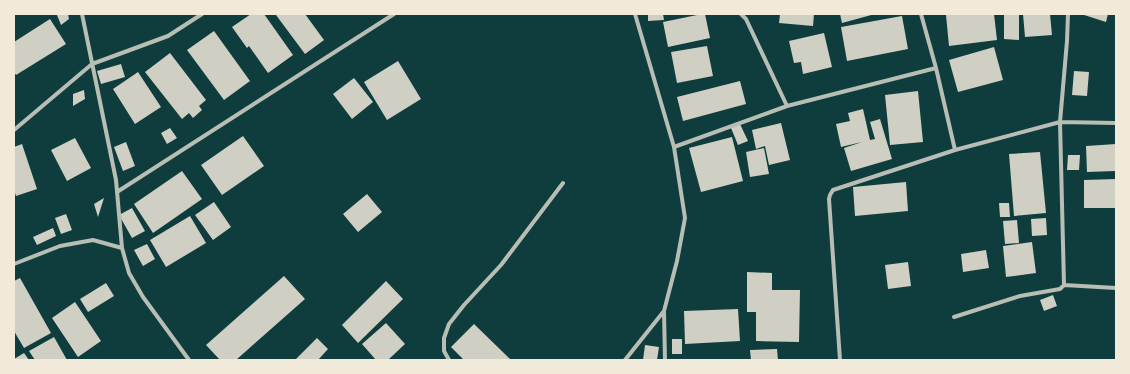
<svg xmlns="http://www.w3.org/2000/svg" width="1130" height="374" viewBox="0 0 1130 374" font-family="'PT Sans Narrow',sans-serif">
<rect width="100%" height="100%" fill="#0f3d3e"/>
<!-- building -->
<path fill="#cfcfc3" d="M58 14H68L69 19 61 25 57 15Z
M251 14H264L293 55 268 73 249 46 247 48 232 27Z
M277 14H296L297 15 298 14H305L324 40 305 54 276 15Z
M648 14H663L664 20 648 21Z
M702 14H705L710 38 668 47 663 22Z
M780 14H814L813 26 779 23Z
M840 14H875L842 23Z
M956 14H994L997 40 949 46 946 15Z
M1004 14H1019V40L1004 39Z
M1023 14H1050L1052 35 1025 37Z
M1081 14H1108L1106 22Z
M902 16 908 49 847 61 841 27Z
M50 19 66 44 16 75 14 72V42Z
M214 31 250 81 224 100 187 50Z
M824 33 832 67 803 74 801 62 794 63 789 41Z
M707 46 713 76 677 83 671 52Z
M994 47 1003 80 958 92 949 60Z
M170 53 206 100 199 106 202 110 193 118 189 113 182 119 145 72Z
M398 61 421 99 387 120 364 82Z
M121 64 125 77 101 84 97 71Z
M1074 71 1089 72 1087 96 1072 95Z
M138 72 161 107 135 124 113 89Z
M354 78 373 102 352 119 333 94Z
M740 81 746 104 683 121 677 97Z
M84 90 85 99 73 106V94Z
M918 91 923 142 890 145 885 95Z
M863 109 870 140 875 139 870 122 880 119 892 159 851 171 844 148 862 142 841 147 836 124 850 121 848 113Z
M781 123 790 160 769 165 765 146 756 149 752 130Z
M740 124 748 141 738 145 731 128Z
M170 128 177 138 167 144 161 133Z
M243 136 264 166 222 195 201 165Z
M732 137 743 181 701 192 689 148Z
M75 138 91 168 67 181 51 150Z
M126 142 135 166 123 171 114 147Z
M22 144 37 189 16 196 14 190V147Z
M1116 144V171L1087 172 1086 146Z
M764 148 769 174 750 177 746 152Z
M1040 152 1046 213 1014 216 1009 154Z
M1068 155H1080L1079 170H1067Z
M182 171 202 199 153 233 134 204Z
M1116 179V208H1084V180Z
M906 182 908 211 855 216 853 187Z
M367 194 382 212 358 232 343 214Z
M104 198 98 217 94 204Z
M214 202 231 227 213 240 195 215Z
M999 203H1009L1010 217H1000Z
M132 208 145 231 132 238 119 215Z
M66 214 72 230 61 234 55 218Z
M190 216 206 243 166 267 150 240Z
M1046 218 1047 235 1032 236 1031 219Z
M1017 220 1019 243 1005 244 1003 221Z
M53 228 56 236 37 245 33 237Z
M1032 242 1036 273 1006 277 1003 246Z
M147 244 155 259 143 266 134 250Z
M986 250 989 268 963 272 961 254Z
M908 262 911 286 888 289 885 265Z
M747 272 772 273V290H800L799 342 756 341V312H747Z
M284 276 305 299 236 360H220L206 345Z
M20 278 51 333 24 348 14 331V281Z
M386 281 403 299 358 343 342 325Z
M106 283 114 296 88 312 80 299Z
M1053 295 1057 306 1044 311 1040 300Z
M75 302 101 341 78 357 52 318Z
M738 309 740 341 685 344 684 311Z
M386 323 405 344 388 360H376L362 344Z
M474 324 510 359 509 360H464L451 347Z
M54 337 67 360H35L29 351Z
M317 338 328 349 318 360H295Z
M672 339H682V354H672Z
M645 345 659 347 657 360H643Z
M777 349 778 360H751L750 350Z
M24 353 29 360H14V359Z"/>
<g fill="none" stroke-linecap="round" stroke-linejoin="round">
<!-- minor -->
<path stroke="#b8beb3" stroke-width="4" d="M82 14 116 180 122 248 129 273 143 297 189 360
M741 14 746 19 787 106
M921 14 936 68 955 150
M14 130 92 64 168 36 202 14
M674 147 787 106 936 68
M117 192 394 14
M14 264 60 246 93 240 122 248
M1064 285 1116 288
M664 311 665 360
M954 317 1020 296 1060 289 1064 285 1060 122 1067 41 1068 14
M449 360 444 351V338L449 324 464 305 501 265 563 183
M625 360 664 311 677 261 685 218 674 147 635 14
M840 360 829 199 830 195 833 190 955 150 1060 122 1116 123"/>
</g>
<!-- border -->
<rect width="1130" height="374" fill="none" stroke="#f1e9da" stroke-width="30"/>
</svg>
